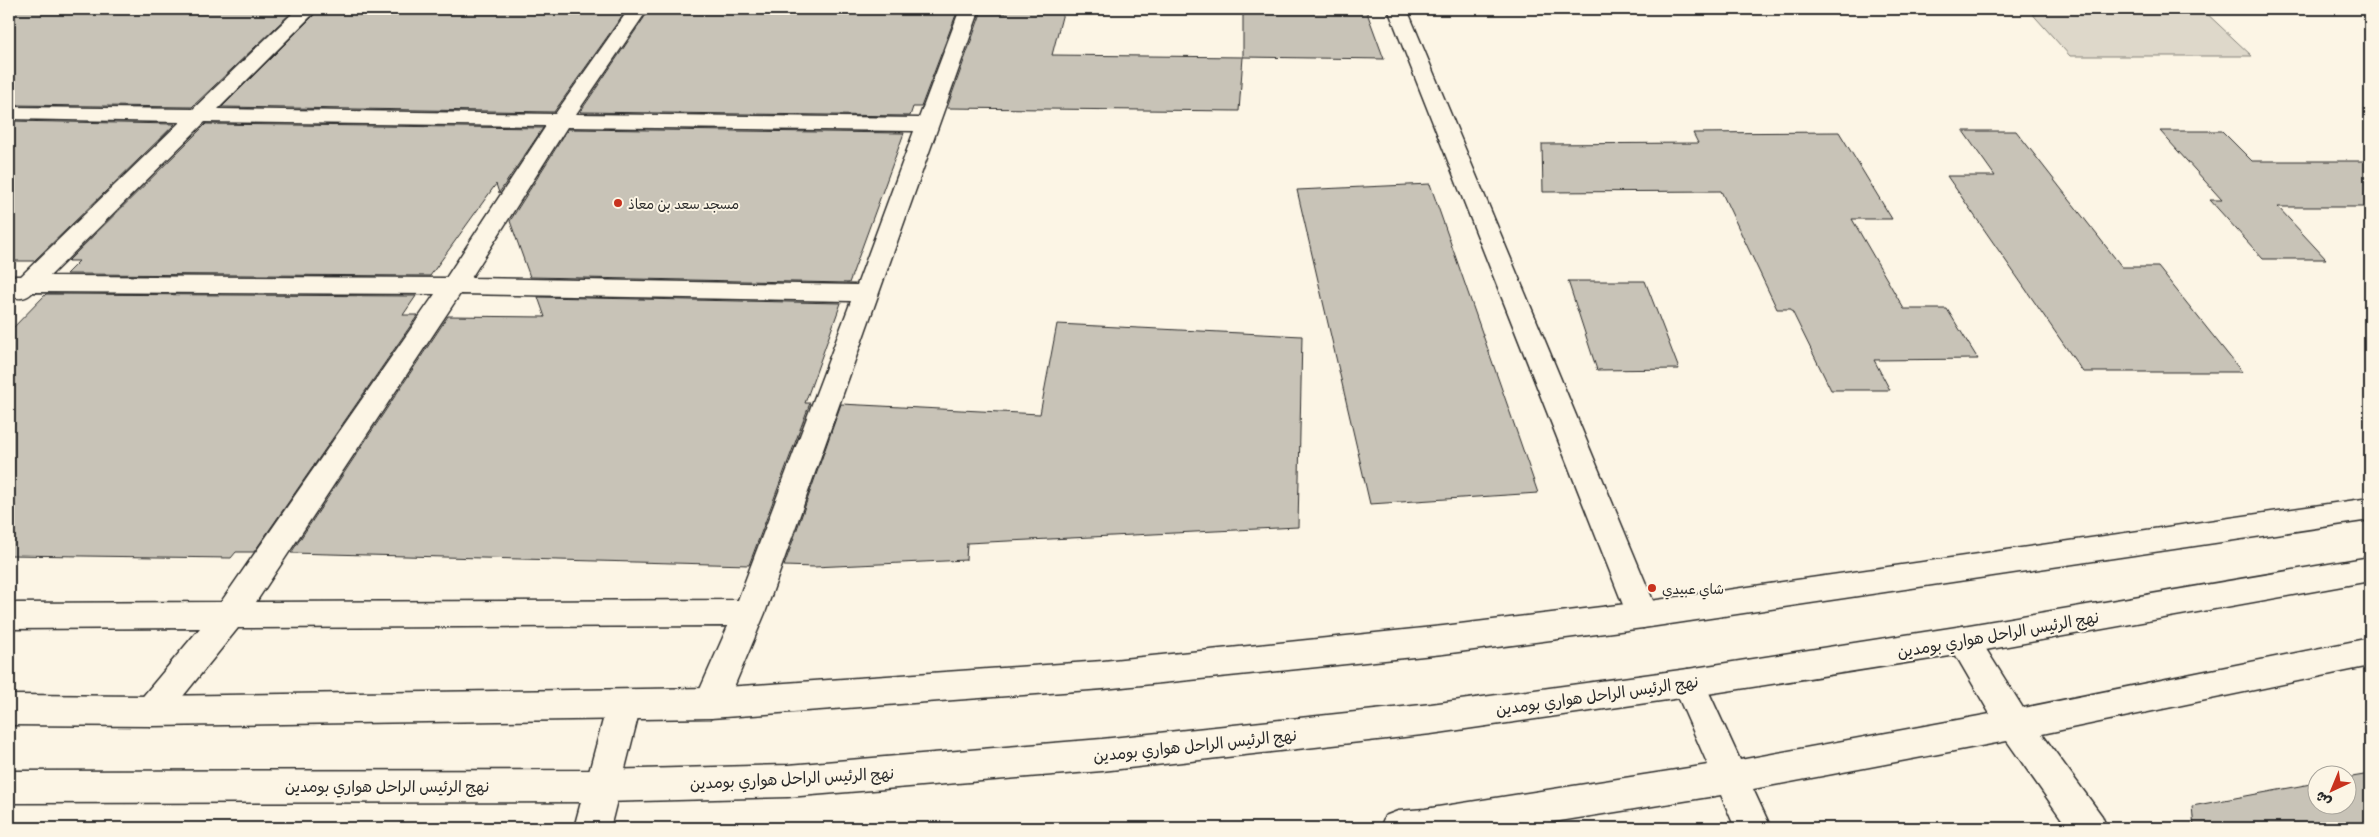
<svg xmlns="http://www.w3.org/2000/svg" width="2379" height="837" viewBox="0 0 2379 837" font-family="'Patrick Hand','Playpen Sans Arabic',sans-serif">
<rect width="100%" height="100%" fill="#fcf5e5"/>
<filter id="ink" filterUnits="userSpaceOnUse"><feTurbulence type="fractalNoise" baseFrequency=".02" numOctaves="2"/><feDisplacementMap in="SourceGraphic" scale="10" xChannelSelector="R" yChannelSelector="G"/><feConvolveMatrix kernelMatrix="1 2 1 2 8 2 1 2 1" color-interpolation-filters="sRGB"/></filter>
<g filter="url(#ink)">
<!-- green -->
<path fill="#ded8ca" stroke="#84827a" d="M2028 9H2202L2252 56H2070Z"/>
<!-- building -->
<path fill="#c8c3b7" stroke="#2b2b2b" d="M9 9H295L192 107 9 105Z
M320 9H627L554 112 222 107Z
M650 9H663L957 12 921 107H913L910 116 580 112Z
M1007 9H1064L1052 55 1243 57V9L1366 10 1384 59 1243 57 1239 111 947 108 981 13H1006Z
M9 121 175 124 34 261H9Z
M206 124 543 128 499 193 496 184 430 276 66 274 79 261H68Z
M568 129 904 133 849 283 530 277 510 221Z
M1963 131H2016L2122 267H2158L2242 372H2083L1947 176H1995Z
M2160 131H2222L2252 161H2370V207H2278L2326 259H2263L2210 200H2222Z
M1839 132 1892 219H1852L1904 309H1947L1978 359 1874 360 1890 390H1831L1791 309H1777L1721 191 1543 192 1542 144 1698 143 1693 133Z
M1430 184 1506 401 1538 493 1370 504 1297 190Z
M1568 281H1645L1679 369 1597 370Z
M46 294 416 296 403 315H418L254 552H236L231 558 9 555V332Z
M538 297 841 303 805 403H810L749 565 291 553 448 316 545 317Z
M1057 324 1302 336 1298 527 967 543 966 560 814 567 784 566 841 404 1040 414Z
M2370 774V828H2194L2192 806 2316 783V804H2346V778Z"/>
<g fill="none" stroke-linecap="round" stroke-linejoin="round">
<defs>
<path id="minor" d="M297 9H318L218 109 555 114 629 9H648L576 114 919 118 960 9H980L765 613 723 713 711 718 699 713 694 703 728 626 238 628 163 721 151 726 139 721 134 711 139 701 200 628 9 629V603L221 602 435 294 33 292C26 299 20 299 11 297L9 293V276H21L180 122 9 119V107L193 109ZM205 122 546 126 446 278 50 276ZM567 127 914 131 857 285 471 278ZM460 294 851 301 738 600 256 602Z
M1388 9H1407L1659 615 1654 624 1643 628 1632 624 1627 615Z
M1963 626 1974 630 2023 708 2370 638V666L2042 734 2102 816 2107 828H2068L2007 741 1753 789 1771 828H1735L1721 795 1516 828H1380L1385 816 1398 811 1425 809 1708 765 1672 683 1676 673 1688 669 1700 673 1740 760 1990 714 1947 640 1952 630Z
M624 690 636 695 641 705 610 828H574L607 705 612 695Z"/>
<path id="primary" d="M2370 498V520L1643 628 1443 654 1103 689 711 718 151 726 9 725V695L151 696 711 688 1103 661 1443 626 1643 602Z
M2370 557V581L1963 654 1688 697 1431 734 1102 771 788 797 604 802 9 803V771L604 770 788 765 1102 739 1431 704 1688 669 1963 626Z"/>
</defs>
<!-- minor casing -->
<use href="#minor" stroke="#2b2b2b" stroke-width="3"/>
<!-- primary casing -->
<use href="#primary" stroke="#2b2b2b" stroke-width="3"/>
<!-- minor -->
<use href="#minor" fill="#fcf5e5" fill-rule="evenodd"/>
<!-- primary -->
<use href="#primary" fill="#fcf5e5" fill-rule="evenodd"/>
</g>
</g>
<!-- markers -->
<g fill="#c8321e" stroke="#fcf5e5" stroke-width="2">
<circle cx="618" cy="203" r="5"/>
<circle cx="1652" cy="588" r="5"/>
</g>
<g text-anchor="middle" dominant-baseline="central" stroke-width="4" stroke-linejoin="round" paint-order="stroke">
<!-- poi labels -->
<g font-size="14" fill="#2b2b2b" stroke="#fcf5e5" text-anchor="start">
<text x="628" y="203">مسجد سعد بن معاذ</text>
<text x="1662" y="588">شاي عبيدي</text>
</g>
<!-- near-street labels -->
<g font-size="16" fill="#2b2b2b" stroke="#fcf5e5">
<text transform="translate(1998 634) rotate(-10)">نهج الرئيس الراحل هواري بومدين</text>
<text transform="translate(1597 695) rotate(-8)">نهج الرئيس الراحل هواري بومدين</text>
<text transform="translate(1195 745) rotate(-6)">نهج الرئيس الراحل هواري بومدين</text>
<text transform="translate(792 778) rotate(-3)">نهج الرئيس الراحل هواري بومدين</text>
<text x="387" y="786">نهج الرئيس الراحل هواري بومدين</text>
</g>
</g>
<!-- margin -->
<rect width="2379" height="837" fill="none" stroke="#fcf5e5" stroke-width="30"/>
<rect x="15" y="15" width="2349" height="807" fill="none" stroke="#2b2b2b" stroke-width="2" filter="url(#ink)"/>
<!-- north arrow -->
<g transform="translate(2332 790) rotate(224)"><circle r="24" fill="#fcf5e5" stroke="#a8a49b"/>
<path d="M0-4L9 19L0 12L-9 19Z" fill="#c8321e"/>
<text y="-8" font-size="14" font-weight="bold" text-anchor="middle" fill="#2b2b2b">ش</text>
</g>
</svg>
